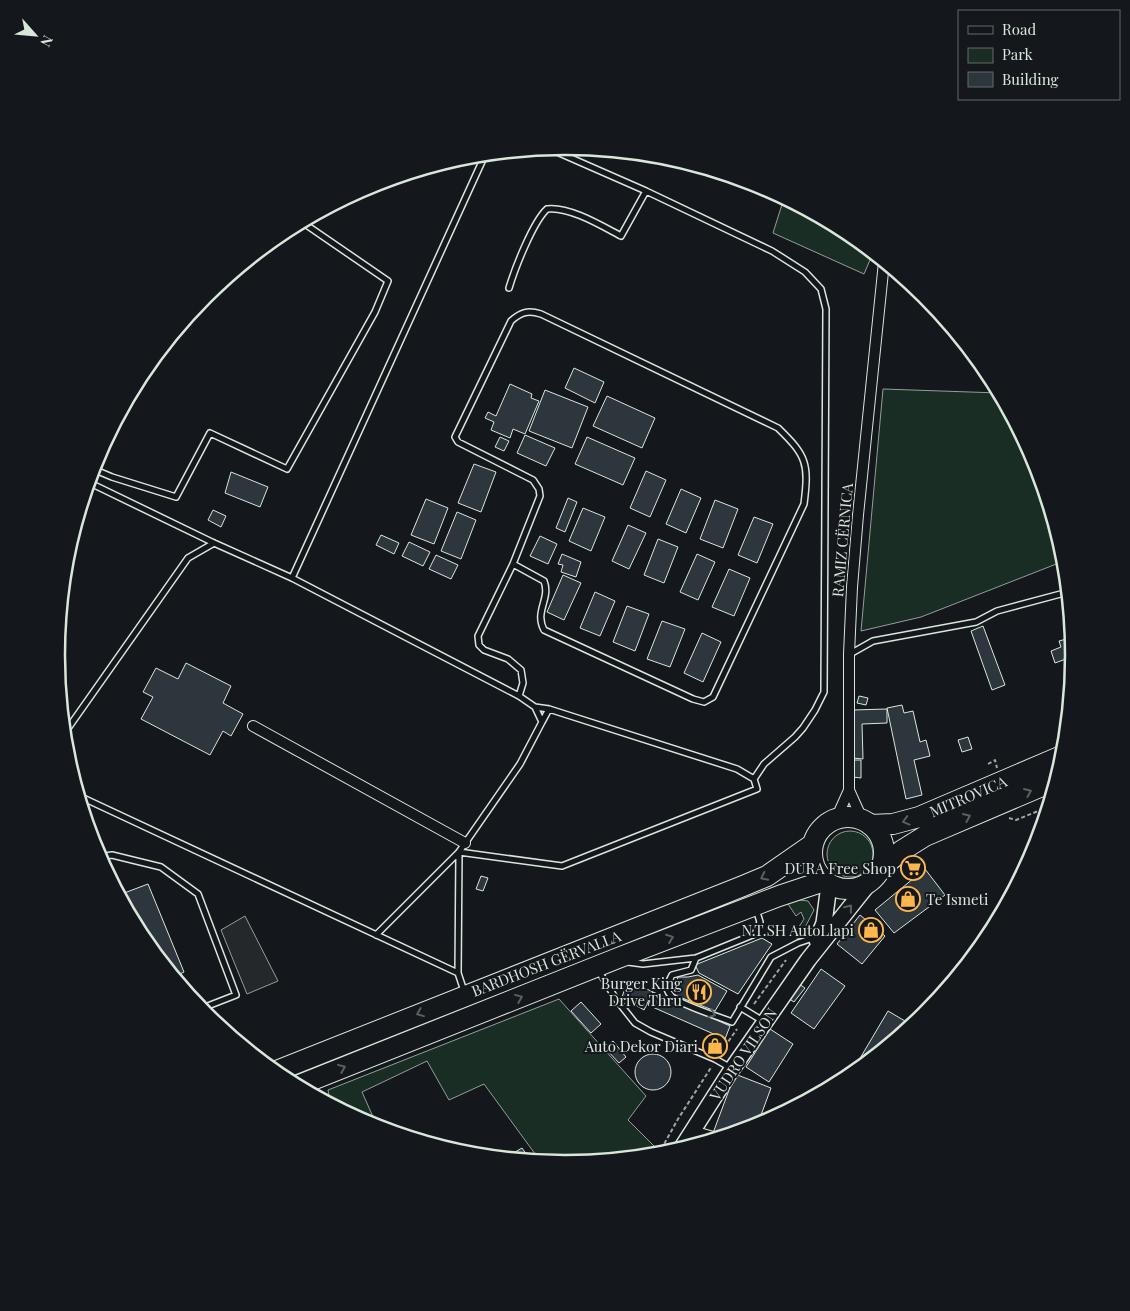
<svg xmlns="http://www.w3.org/2000/svg" width="1130" height="1311" viewBox="0 0 1130 1311" font-family="'Playfair Display',serif">
<rect width="100%" height="100%" fill="#14181c"/>
<!-- green -->
<path fill="#1a2d24" stroke="#939e99" d="M784 198 848 233 873 253 864 274 773 233Z
M883 389 999 393 1035 461 1064 561 921 617 861 631Z
M827 854a23 23 0 1 1 46 0a23 23 0 1 1-46 0Z
M792 899 808 901 814 910 799 939 793 936 804 919 801 912 796 916 786 901Z
M559 999 646 1096 628 1120 657 1149 653 1156 565 1164 541 1162 484 1084 449 1100 427 1061 362 1092 378 1128 370 1125 321 1099 329 1096 328 1090Z"/>
<!-- parking -->
<path fill="#24282b" stroke="#939e99" d="M245 916 278 981 247 994 221 930Z"/>
<!-- building -->
<path fill="#2c363c" stroke="#d8e6dc" d="M574 368 604 382 595 403 565 388Z
M510 384 532 394 531 398 539 401 525 434 513 429 510 438 491 430 494 422 485 418 488 412 496 416Z
M545 390 588 407 572 448 529 431Z
M607 396 655 418 642 448 593 426Z
M525 435 555 448 546 466 517 453Z
M500 437 509 441 504 451 495 447Z
M587 437 635 458 623 485 575 464Z
M474 464 496 472 481 512 458 503Z
M646 471 666 480 650 517 630 508Z
M231 472 268 487 260 507 225 493Z
M681 489 701 498 686 533 666 524Z
M568 498 577 502 565 532 556 528Z
M426 499 448 508 434 544 411 535Z
M715 500 738 509 723 548 700 539Z
M583 508 605 517 591 551 569 541Z
M213 510 226 516 221 527 208 520Z
M457 512 476 520 461 559 441 551Z
M754 517 773 524 757 563 738 555Z
M628 525 646 533 629 569 612 561Z
M381 535 399 543 394 554 376 545Z
M540 536 557 544 548 564 530 556Z
M658 539 678 547 664 583 644 575Z
M409 542 430 552 423 566 402 556Z
M562 554 581 562 576 577 561 572 563 565 558 564Z
M697 554 715 562 698 600 680 592Z
M436 555 458 565 451 579 429 569Z
M729 569 750 578 734 616 712 607Z
M563 575 581 583 564 620 547 612Z
M595 592 615 601 600 636 580 628Z
M627 606 649 614 635 651 613 642Z
M662 621 685 629 670 667 647 659Z
M983 626 1005 685 992 690 971 631Z
M702 633 721 642 703 682 684 673Z
M1070 638 1074 656 1055 663 1051 651 1061 647 1059 641Z
M186 663 231 686 223 703 243 714 231 736 223 731 210 755 141 719 153 697 143 692 156 668 178 679Z
M859 696 868 698 866 705 857 703Z
M902 705 904 713 913 711 920 742 926 740 930 756 914 760 922 795 906 799 887 708Z
M887 709V723L862 724 863 759 853 758V710Z
M968 737 972 749 962 752 958 740Z
M854 760H861V778L853 777Z
M925 869 945 895 894 933 875 910Z
M481 876 488 878 483 891 476 889Z
M148 884 184 972 174 977 142 938 119 895Z
M860 915 885 936 862 964 837 944Z
M762 938 772 944 738 994 699 973 695 965Z
M821 969 845 986 814 1029 791 1013Z
M698 975 727 991 715 1011 672 994 668 987 676 984 678 977H688Z
M628 980 653 992 644 1010 622 997Z
M799 984 805 988 794 1002 788 998Z
M653 992 730 1026 725 1039 648 1005Z
M581 1002 601 1024 591 1033 571 1011Z
M888 1011 905 1021 892 1042 849 1077Z
M770 1029 793 1044 769 1082 746 1067Z
M613 1041 626 1057 619 1063 605 1048Z
M635 1072a18 18 0 1 1 36 0a18 18 0 1 1-36 0Z
M735 1074 771 1088 757 1126 722 1137 713 1133Z
M522 1148 531 1161 505 1158Z"/>
<g fill="none" stroke-linecap="round" stroke-linejoin="round">
<defs>
<path id="lane" d="M509 288C515 268 533 222 547 209 569 206 602 226 621 236L646 191
M93 469 112 477 176 497 210 433 287 469 375 312 388 281 302 222
M88 482 214 543 292 578 519 696 535 707 542 722 520 764 459 852 376 935
M513 564 540 496 539 489 533 480 458 442 455 437 511 321C521 312 528 310 541 314L778 428C807 456 809 464 804 504L713 697 704 702 693 699 544 630C534 611 551 599 544 581L513 564 478 636 479 645 484 650 508 659 521 670 523 683 519 696
M292 578 485 155
M850 654 873 641 976 622 997 611 1068 592
M535 707 549 709 737 769 754 779
M542 722 549 709
M64 734 188 558 214 543
M79 796 458 973
M459 852 562 866 757 789 754 779 764 764 795 737 803 728 815 710 824 692 826 309 821 289 805 272 772 251 646 191 548 148
M459 852 458 973 464 991
M98 857 112 855 161 867 198 894 236 995 200 1009
M696 958 691 970 672 975 666 987C667 990 669 994 672 997 686 1007 715 1015 732 1022L771 957 798 943 816 937
M628 962 643 964 696 958 755 934 760 922 756 909
M598 970 616 999 635 1023 651 1032 715 1059 731 1068
M740 1007 763 1021"/>
<path id="street" d="M253 726 465 843
M849 790 863 821
M836 819 849 790V654L852 587 858 515 884 262
M692 1131 717 1138"/>
<path id="secondary" d="M817 940 824 923 829 885
M681 1149 732 1069 808 960 870 882"/>
<path id="highway" d="M812 853a36 36 0 1 1 72 0a36 36 0 1 1-72 0Z
M870 825 893 824 919 817 1064 755
M881 868 901 851 925 836 1056 780
M274 1072 743 886 767 876 813 844
M297 1086 618 958 779 896 824 881"/>
</defs>
<!-- lane casing -->
<use href="#lane" stroke="#d8e6dc" stroke-width="8"/>
<!-- street casing -->
<use href="#street" stroke="#d8e6dc" stroke-width="12"/>
<!-- secondary casing -->
<use href="#secondary" stroke="#d8e6dc" stroke-width="18"/>
<!-- highway casing -->
<use href="#highway" stroke="#d8e6dc" stroke-width="22"/>
<!-- path -->
<path stroke="#9da8a2" stroke-width="2" stroke-dasharray="4 2.5" stroke-linecap="butt" d="M988 764 995 760 997 768
M1009 818 1016 820 1048 807
M754 1004 786 960
M721 1052 737 1029
M658 1155 678 1119 712 1066"/>
<!-- lane -->
<use href="#lane" stroke="#14181c" stroke-width="5"/>
<!-- street -->
<use href="#street" stroke="#14181c" stroke-width="10"/>
<!-- secondary -->
<use href="#secondary" stroke="#14181c" stroke-width="15"/>
<!-- highway -->
<use href="#highway" stroke="#14181c" stroke-width="20"/>
<!-- fence -->
<path stroke="#d8e6dc" stroke-width="1" stroke-dasharray="6 2.5" stroke-linecap="butt" d="M321 1099 330 1096 333 1106"/>
</g>
<!-- one-way arrows -->
<defs><path id="oneway-chevron" d="M-2-3.5L2.5 0L-2 3.5" fill="none" stroke-width="1.6" stroke-linecap="round" stroke-linejoin="round" transform="scale(1.25)"/></defs>
<g stroke="#59605f">
<use href="#oneway-chevron" transform="translate(1028 792) rotate(-23)"/>
<use href="#oneway-chevron" transform="translate(967 817) rotate(-23)"/>
<use href="#oneway-chevron" transform="translate(906 821) rotate(165)"/>
<use href="#oneway-chevron" transform="translate(764 877) rotate(154)"/>
<use href="#oneway-chevron" transform="translate(849 908) rotate(-51)"/>
<use href="#oneway-chevron" transform="translate(670 938) rotate(-21)"/>
<use href="#oneway-chevron" transform="translate(519 998) rotate(-22)"/>
<use href="#oneway-chevron" transform="translate(420 1013) rotate(158)"/>
<use href="#oneway-chevron" transform="translate(712 1014) rotate(22)"/>
<use href="#oneway-chevron" transform="translate(342 1068) rotate(-22)"/>
</g>
<!-- icons -->
<defs>
<symbol id="supermarket-ring" viewBox="-11 -11 22 22"><circle r="9.5" fill="#14181c" stroke="#ffb74d" stroke-width="1.5"/><path d="M-6-5.5h2.5l.6 2H6L4.5 2H-2.5L-4.4-4H-6ZM-1.5 3.2a1.3 1.3 0 1 0 .1 0ZM3 3.2a1.3 1.3 0 1 0 .1 0Z" fill="#ffb74d"/></symbol>
<symbol id="shop-ring" viewBox="-11 -11 22 22"><circle r="9.5" fill="#14181c" stroke="#ffb74d" stroke-width="1.5"/><path d="M-5-2.5h2.3a2.7 3.5 0 0 1 5.4 0H5L5.5 6h-11ZM-1.5-2.5h3a1.5 2.3 0 0 0-3 0Z" fill="#ffb74d"/></symbol>
<symbol id="restaurant-ring" viewBox="-11 -11 22 22"><circle r="9.5" fill="#14181c" stroke="#ffb74d" stroke-width="1.5"/><path d="M-5-6h1v4h1v-4h1v4h1v-4h1v5L-1.5 .5V6h-2V.5L-5-1ZM5-6V6H3V1.5H1.5Q1.5-4 5-6Z" fill="#ffb74d"/></symbol>
</defs>
<g fill-rule="evenodd">
<use href="#supermarket-ring" x="899" y="854" width="28" height="28"/>
<use href="#shop-ring" x="894" y="885" width="28" height="28"/>
<use href="#shop-ring" x="857" y="916" width="28" height="28"/>
<use href="#restaurant-ring" x="685" y="978" width="28" height="28"/>
<use href="#shop-ring" x="701" y="1032" width="28" height="28"/>
</g>
<g text-anchor="middle" dominant-baseline="central" stroke-width="4" stroke-linejoin="round" paint-order="stroke">
<!-- street labels -->
<g font-size="15" fill="#d8e6dc" stroke="#14181c">
<text transform="translate(842 540) rotate(-85)">RAMIZ CËRNICA</text>
<text transform="translate(968 796) rotate(-23)">MITROVICA</text>
<text transform="translate(546 963) rotate(-21)">BARDHOSH GËRVALLA</text>
<text transform="translate(743 1054) rotate(-56)">VUDRO VILSON</text>
</g>
<!-- poi labels -->
<g font-size="15" fill="#d8e6dc" stroke="#14181c" text-anchor="end">
<text x="896" y="868">DURA Free Shop</text>
<text x="926" y="899" text-anchor="start">Te Ismeti</text>
<text x="854" y="930">N.T.SH AutoLlapi</text>
<text x="682" y="983">Burger King<tspan x="682" dy="17">Drive Thru</tspan></text>
<text x="698" y="1046">Auto Dekor Diari</text>
</g>
</g>
<!-- crop -->
<path d="M0 0H1130V1311H0ZM65 655a500 500 0 1 1 1000 0a500 500 0 1 1-1000 0Z" fill="#14181c" fill-rule="evenodd"/>
<path fill="none" stroke="#d8e6dc" stroke-width="2.5" d="M65 655a500 500 0 1 1 1000 0a500 500 0 1 1-1000 0Z"/>
<!-- legend -->
<rect x="958" y="10" width="162" height="90" fill="#14181c" stroke="#626a69"/>
<rect x="968" y="26" width="25" height="8" fill="#14181c" stroke="#626a69"/>
<text x="1002" y="35" font-size="15" fill="#d8e6dc">Road</text>
<rect x="968" y="48" width="25" height="15" fill="#1a2d24" stroke="#626a69"/>
<text x="1002" y="60" font-size="15" fill="#d8e6dc">Park</text>
<rect x="968" y="72" width="25" height="15" fill="#2c363c" stroke="#626a69"/>
<text x="1002" y="85" font-size="15" fill="#d8e6dc">Building</text>
<!-- north arrow -->
<g transform="translate(35 35) rotate(117)" stroke="#14181c" stroke-width="4" paint-order="stroke">
<path d="M0-4L9 19L0 12L-9 19Z" fill="#d8e6dc"/>
<text y="-8" font-size="14" font-weight="bold" text-anchor="middle" fill="#d8e6dc">N</text>
</g>
</svg>
